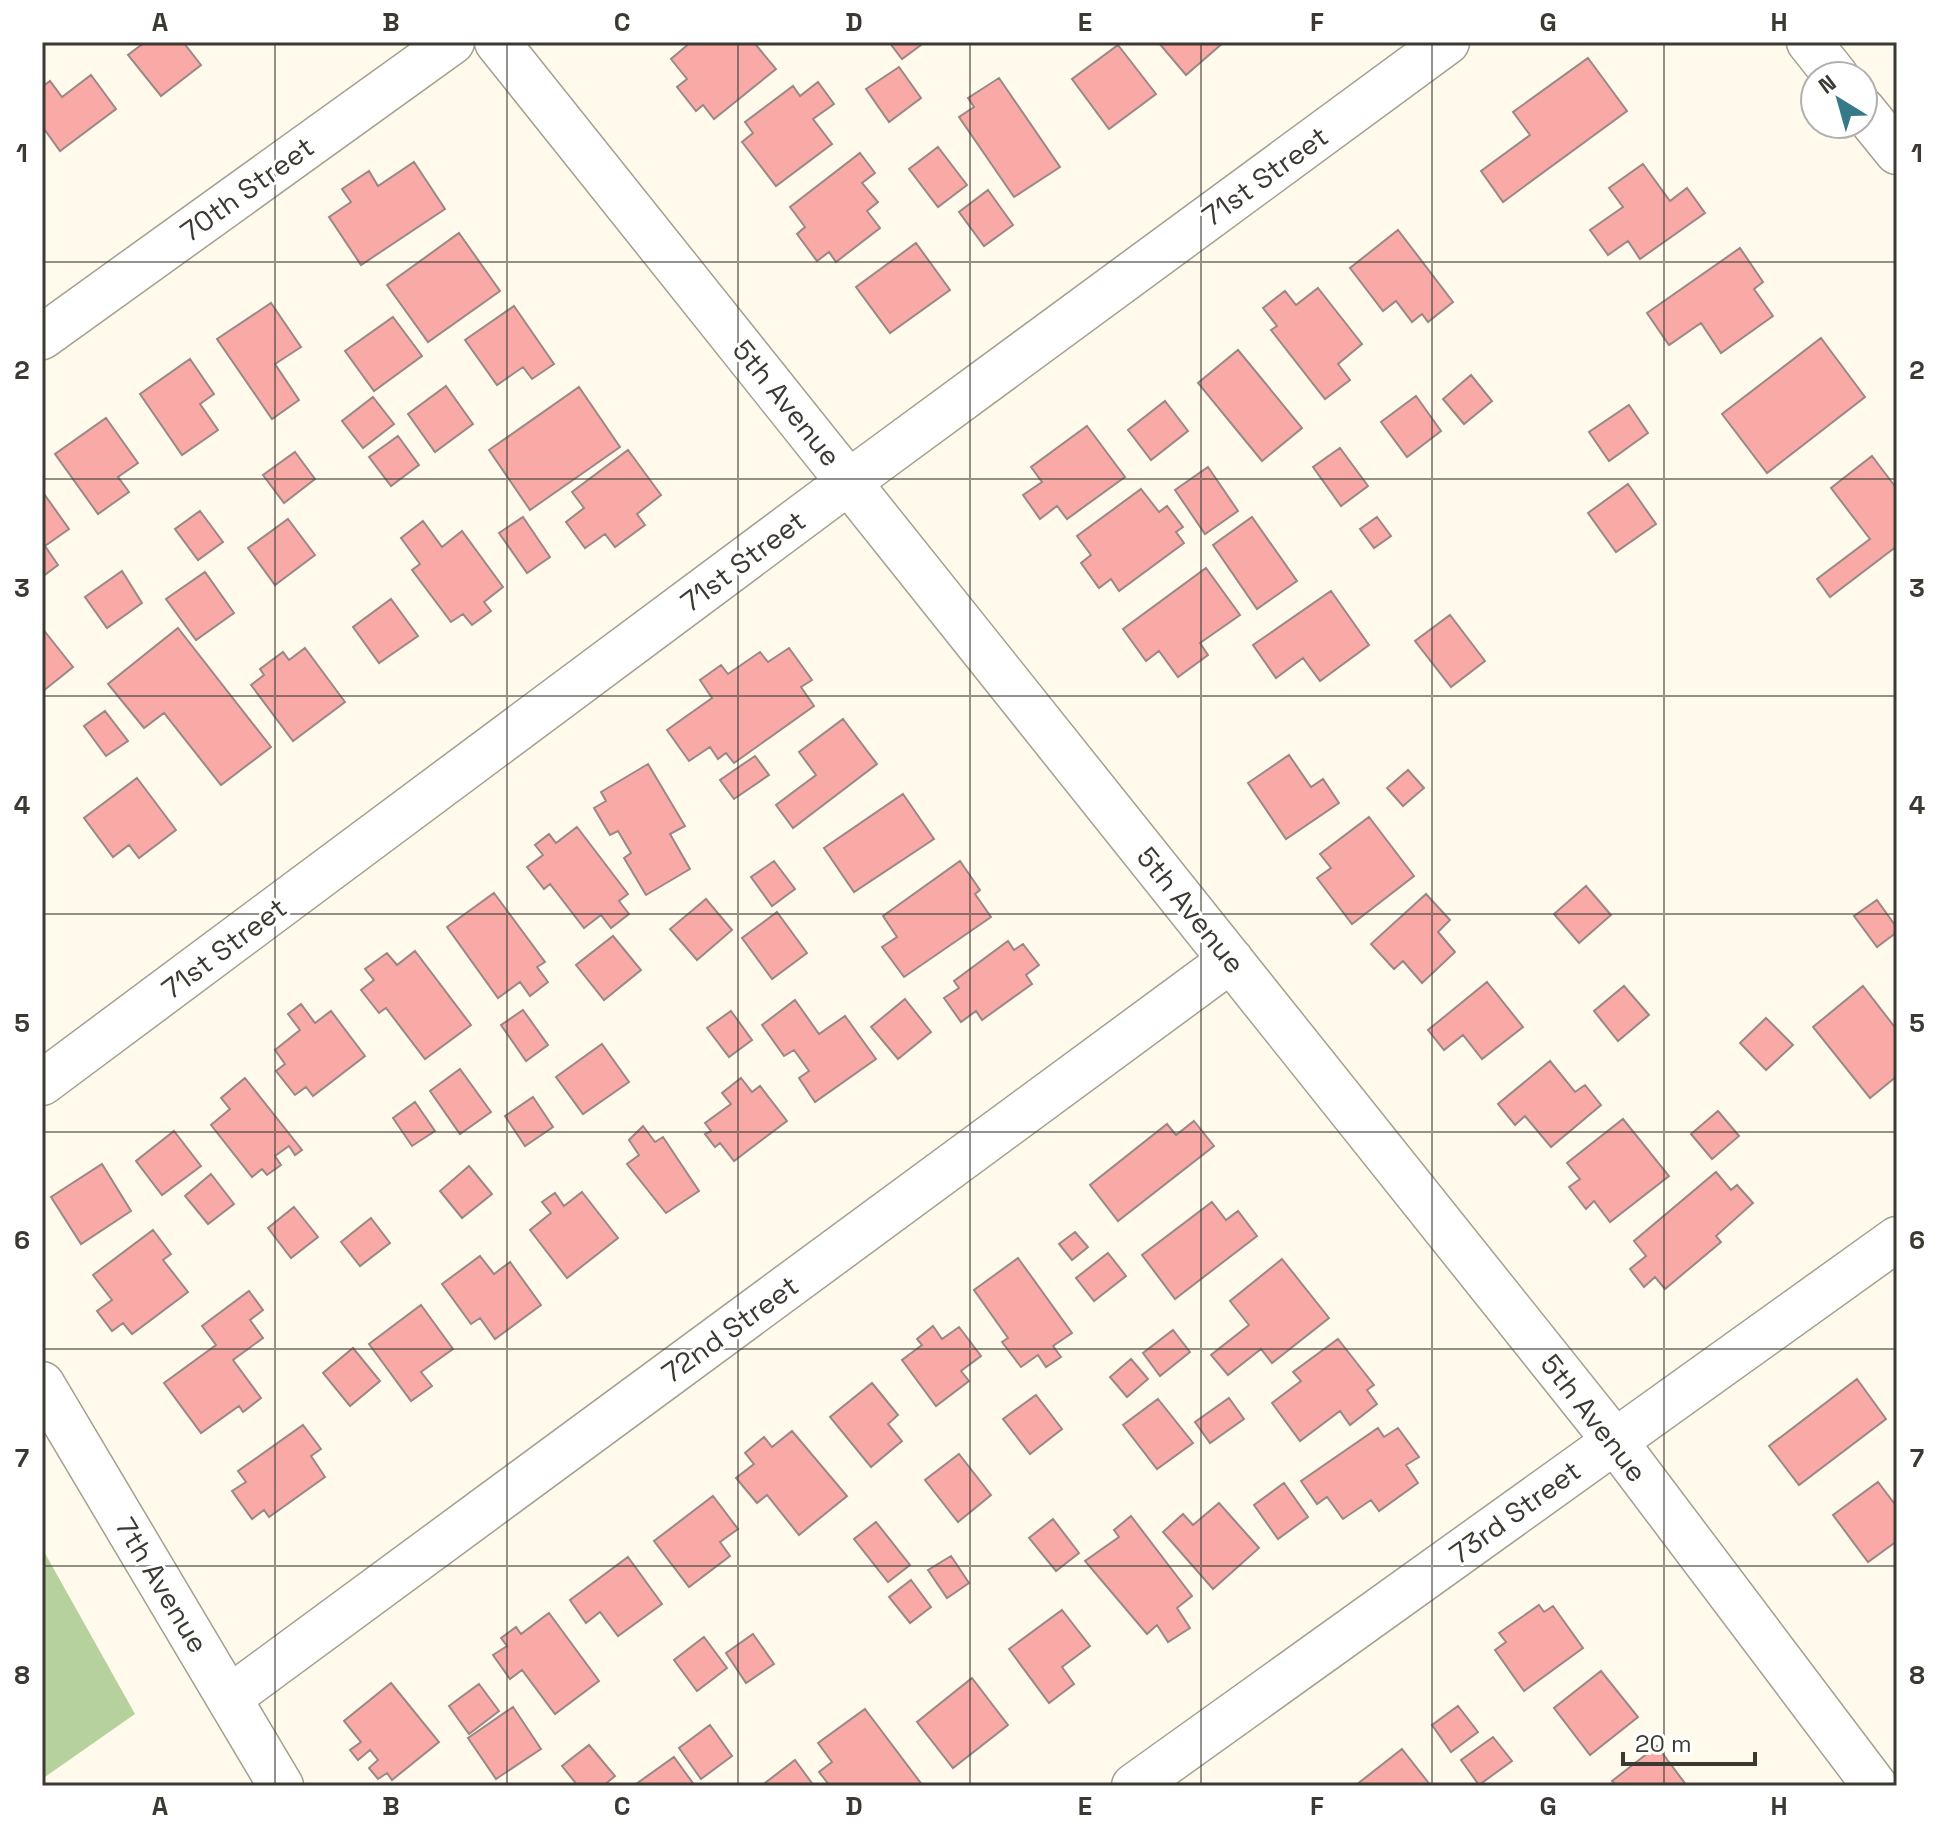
<svg xmlns="http://www.w3.org/2000/svg" width="1939" height="1828" viewBox="0 0 1939 1828" font-family="'Space Grotesk',sans-serif">
<rect width="100%" height="100%" fill="#fffaec"/>
<!-- green -->
<path fill="#b6d19d" d="M42 1548 135 1714 42 1779Z"/>
<!-- building -->
<path fill="#f9aaa6" stroke="#9b8886" stroke-width="2" d="M145 42H183L201 65 161 96 128 55Z
M691 42H760L756 45 776 69 714 119 703 105 696 111 677 87 687 79 671 59Z
M889 42H925L902 59Z
M1158 42H1224L1186 75Z
M1118 45 1156 94 1109 129 1072 79Z
M1588 58 1627 111 1503 202 1481 171 1530 135 1513 112Z
M899 67 921 98 889 122 866 89Z
M91 75 116 109 60 151 42 126V87L50 81 62 97Z
M999 78 1060 167 1014 197 959 117 974 107 968 98Z
M818 82 834 104 813 119 832 144 776 186 742 142 753 133 745 122 793 86 800 96Z
M938 147 967 185 938 207 909 169Z
M860 153 875 173 862 183 878 202 867 211 880 228 836 262 829 252 817 261 797 234 805 227 790 207Z
M414 162 445 209 361 265 329 217 351 202 342 189 369 171 378 186Z
M1643 164 1670 201 1687 188 1705 213 1640 259 1628 241 1608 255 1590 230 1623 207 1609 188Z
M988 190 1013 225 984 246 959 212Z
M1398 230 1453 302 1428 322 1422 314 1412 322 1396 301 1383 311 1350 268Z
M459 233 500 291 428 342 387 285Z
M916 243 950 290 890 333 856 287Z
M1740 248 1763 282 1754 289 1773 316 1721 353 1701 323 1669 345 1647 313Z
M1318 288 1362 344 1338 364 1350 380 1325 399 1271 330 1277 326 1263 308 1285 291 1296 305Z
M271 303 301 347 275 364 299 400 272 419 217 339Z
M514 306 554 364 532 379 523 367 497 385 465 340Z
M393 317 422 356 374 391 345 351Z
M1821 338 1865 397 1767 473 1722 414Z
M1238 350 1302 428 1262 461 1198 383Z
M190 359 214 394 200 404 218 430 182 455 140 394Z
M1471 375 1492 401 1464 424 1443 399Z
M446 386 473 424 435 452 408 414Z
M579 387 620 447 530 510 489 450Z
M1416 396 1441 431 1407 457 1381 422Z
M373 397 394 424 363 448 342 421Z
M1165 401 1188 431 1151 460 1128 430Z
M1629 405 1648 433 1609 461 1589 432Z
M106 418 138 463 118 477 129 492 98 514 55 454Z
M1087 426 1125 477 1067 519 1057 506 1040 519 1023 495 1042 482 1031 467Z
M398 436 419 465 391 486 369 457Z
M1340 448 1368 486 1341 506 1313 467Z
M628 450 661 495 637 514 645 525 615 547 605 534 585 548 566 522 584 508 572 492Z
M295 452 315 479 284 503 263 475Z
M1872 456 1897 489V546L1830 597 1817 579 1870 539 1831 488Z
M1208 467 1238 511 1205 534 1175 490Z
M1628 484 1656 524 1616 552 1588 513Z
M1141 489 1159 512 1167 506 1183 527 1176 532 1184 543 1119 591 1111 579 1099 588 1081 563 1091 555 1077 536Z
M42 491 69 529 45 546 58 565 42 577Z
M200 511 223 542 198 560 175 529Z
M523 517 550 557 527 573 499 533Z
M1252 517 1297 581 1257 609 1213 545Z
M1377 517 1391 536 1374 548 1360 529Z
M288 519 315 555 275 585 248 548Z
M423 521 442 547 462 531 503 587 484 602 491 611 472 625 463 614 451 622 412 570 420 564 401 538Z
M1206 568 1240 615 1200 643 1208 655 1178 677 1159 651 1146 661 1123 629Z
M122 571 142 603 107 628 85 597Z
M205 572 234 613 196 640 166 599Z
M1331 591 1369 645 1320 681 1303 658 1276 678 1253 645Z
M391 599 418 636 379 663 353 627Z
M1450 615 1485 661 1451 687 1415 641Z
M42 628 73 667 42 692Z
M178 628 271 747 221 785 164 713 144 728 108 684Z
M305 648 345 702 293 741 251 685 264 675 260 669 283 652 289 660Z
M789 648 812 680 801 687 814 706 734 763 726 753 718 759 710 747 689 761 667 730 712 698 700 680 721 665 728 674 760 652 768 662Z
M105 711 128 741 106 756 84 726Z
M843 719 877 764 793 828 776 805 816 775 799 752Z
M1289 755 1311 787 1323 779 1339 803 1286 839 1248 783Z
M755 756 769 775 734 799 720 780Z
M648 764 685 826 670 834 690 869 646 895 624 858 631 853 618 831 610 835 594 808 606 801 601 792Z
M1408 770 1424 788 1403 806 1387 788Z
M137 778 176 830 139 858 129 845 113 857 84 818Z
M903 794 934 839 854 892 824 848Z
M1369 817 1414 876 1352 924 1317 878 1331 868 1320 854Z
M577 827 628 894 619 901 629 914 611 928 601 915 584 928 550 884 544 889 527 867 543 855 535 845 549 834 556 843Z
M774 861 795 889 772 906 751 877Z
M960 861 980 890 975 894 991 917 904 977 882 947 897 937 883 916Z
M1586 886 1611 915 1579 943 1554 914Z
M494 893 545 962 537 967 548 982 530 996 520 982 498 998 447 927Z
M1426 894 1450 920 1438 932 1455 952 1422 983 1403 961 1394 969 1371 944Z
M706 899 732 930 697 960 670 929Z
M1877 900 1897 928V932L1877 947 1854 916Z
M777 912 807 953 772 979 742 938Z
M613 936 641 970 604 1000 576 965Z
M1008 941 1014 950 1023 944 1039 965 1026 975 1032 984 982 1020 976 1011 961 1022 944 998 959 988 954 981Z
M415 951 471 1025 425 1059 386 1008 379 1013 361 990 374 980 365 969 387 953 397 965Z
M1487 982 1523 1027 1482 1059 1463 1035 1444 1050 1428 1030Z
M1624 986 1649 1015 1618 1041 1594 1011Z
M1863 986 1897 1030V1076L1870 1098 1813 1027Z
M905 999 931 1032 898 1059 871 1027Z
M795 1000 819 1034 845 1016 876 1059 815 1102 799 1078 809 1071 794 1050 784 1056 762 1025Z
M301 1004 315 1023 331 1011 365 1056 313 1096 306 1087 295 1095 276 1071 285 1064 275 1050 300 1030 288 1014Z
M523 1010 548 1045 526 1061 501 1025Z
M731 1011 752 1040 729 1057 707 1028Z
M1766 1018 1793 1045 1766 1070 1740 1043Z
M602 1044 629 1082 583 1114 556 1077Z
M1550 1061 1575 1092 1585 1085 1601 1105 1551 1147 1525 1116 1515 1125 1498 1104Z
M460 1069 491 1112 460 1134 430 1091Z
M245 1078 302 1150 295 1155 289 1146 275 1156 281 1165 267 1175 262 1169 252 1177 211 1125 230 1109 221 1098Z
M741 1078 752 1092 760 1086 787 1121 734 1161 720 1143 715 1147 705 1134 711 1131 705 1123 731 1104 722 1093Z
M533 1097 553 1127 525 1146 505 1116Z
M415 1102 435 1131 412 1146 393 1118Z
M1718 1111 1739 1136 1712 1159 1691 1134Z
M1623 1119 1669 1176 1610 1222 1594 1201 1586 1209 1569 1187 1580 1179 1567 1163Z
M1194 1121 1214 1146 1118 1221 1090 1185 1167 1124 1176 1135Z
M643 1126 655 1142 663 1137 699 1191 666 1213 627 1164 639 1155 629 1140Z
M174 1131 201 1166 162 1195 136 1161Z
M102 1164 131 1211 81 1244 51 1197Z
M469 1166 492 1194 462 1218 440 1191Z
M1716 1172 1731 1190 1737 1185 1753 1203 1716 1236 1721 1242 1665 1289 1655 1277 1644 1287 1630 1269 1646 1256 1634 1241Z
M211 1174 234 1204 208 1224 185 1196Z
M582 1192 618 1238 567 1278 530 1230 551 1213 542 1202 555 1193 564 1206Z
M1212 1202 1226 1220 1238 1211 1257 1236 1175 1299 1142 1255Z
M294 1207 318 1237 291 1258 268 1228Z
M371 1218 390 1243 360 1266 341 1242Z
M153 1230 171 1254 163 1260 188 1292 132 1334 123 1323 112 1331 97 1311 112 1300 93 1275Z
M1075 1232 1088 1247 1072 1260 1059 1244Z
M1108 1253 1126 1276 1094 1301 1076 1278Z
M480 1256 494 1274 510 1262 541 1305 495 1339 480 1318 471 1324 442 1284Z
M1018 1258 1072 1333 1053 1346 1061 1357 1046 1367 1038 1355 1021 1367 1002 1342 1008 1338 974 1290Z
M1282 1259 1329 1318 1272 1363 1261 1349 1228 1375 1211 1355 1249 1325 1230 1301Z
M249 1291 263 1310 250 1320 263 1338 233 1360 261 1398 243 1412 239 1406 201 1433 164 1383 216 1345 202 1326Z
M421 1305 453 1349 421 1372 432 1386 411 1401 369 1344Z
M933 1326 942 1339 959 1327 981 1356 961 1371 969 1381 936 1406 902 1360 922 1345 917 1339Z
M1173 1330 1190 1352 1160 1376 1143 1353Z
M1338 1339 1374 1385 1367 1390 1377 1404 1350 1425 1340 1411 1300 1441 1272 1403 1301 1381 1293 1372Z
M353 1348 380 1381 350 1406 323 1373Z
M1131 1359 1148 1379 1127 1397 1110 1377Z
M1857 1379 1886 1419 1799 1485 1769 1446Z
M872 1383 898 1415 888 1424 902 1441 871 1467 830 1417Z
M1036 1395 1062 1429 1030 1454 1003 1419Z
M1229 1398 1244 1419 1210 1443 1195 1422Z
M1158 1399 1193 1443 1157 1469 1123 1425Z
M303 1425 321 1449 311 1456 325 1477 269 1517 264 1510 252 1519 232 1491 246 1482 238 1471Z
M1378 1428 1384 1437 1398 1428 1419 1457 1406 1465 1418 1483 1379 1511 1371 1500 1343 1519 1327 1497 1317 1504 1301 1481Z
M792 1431 847 1496 799 1535 767 1495 757 1503 736 1478 754 1464 745 1453 764 1437 772 1447Z
M959 1454 991 1495 958 1522 925 1480Z
M1878 1482 1897 1507V1541L1868 1562 1833 1515Z
M1284 1483 1308 1517 1278 1539 1254 1505Z
M713 1496 738 1529 720 1542 730 1556 689 1587 654 1541Z
M1219 1503 1259 1548 1213 1589 1163 1532 1183 1514 1193 1525Z
M1131 1516 1192 1596 1177 1608 1190 1628 1168 1642 1157 1625 1147 1634 1085 1561 1119 1537 1114 1530Z
M1053 1519 1079 1553 1056 1571 1029 1538Z
M876 1522 910 1565 888 1582 854 1539Z
M951 1556 969 1583 947 1598 928 1570Z
M628 1557 662 1604 618 1636 600 1612 586 1623 570 1600Z
M911 1580 931 1607 910 1623 889 1597Z
M1539 1605 1544 1612 1553 1606 1583 1648 1524 1691 1495 1650 1506 1642 1499 1633Z
M1062 1610 1090 1646 1062 1667 1074 1684 1049 1703 1009 1649Z
M549 1613 599 1681 555 1714 522 1670 510 1679 493 1655 507 1646 501 1638 516 1627 521 1634Z
M753 1634 774 1664 746 1683 726 1653Z
M704 1637 727 1668 697 1691 674 1660Z
M1601 1671 1638 1717 1590 1755 1554 1708Z
M972 1678 1008 1725 953 1768 917 1722Z
M391 1683 439 1742 392 1780 387 1773 378 1779 369 1768 378 1760 370 1750 358 1760 350 1750 361 1742 344 1721Z
M479 1684 499 1711 469 1734 449 1706Z
M1458 1706 1478 1732 1451 1752 1432 1725Z
M513 1707 541 1749 496 1779 468 1738Z
M865 1709 923 1786H830L819 1772 832 1762 818 1743Z
M710 1725 732 1756 701 1779 679 1748Z
M1493 1737 1512 1761 1479 1785 1461 1760Z
M589 1745 615 1776 603 1786H578L562 1766Z
M1657 1746 1687 1786H1617L1612 1781Z
M1402 1749 1431 1786H1357L1356 1785Z
M674 1757 695 1786H637L636 1784Z
M795 1760 814 1786H761Z"/>
<g fill="none" stroke-linecap="round" stroke-linejoin="round">
<defs>
<path id="minor" d="M497 42 1614 1440 1875 1786
M1809 42 1836 76
M1863 110 1897 152
M42 337 452 42
M42 1083 850 481 1447 42
M229 1698 1231 960
M1134 1786 1897 1239"/>
<path id="tertiary" d="M42 1384 281 1786"/>
</defs>
<!-- minor casing -->
<use href="#minor" stroke="#a49f8f" stroke-width="47"/>
<!-- tertiary casing -->
<use href="#tertiary" stroke="#a49f8f" stroke-width="47"/>
<!-- minor -->
<use href="#minor" stroke="#fff" stroke-width="44"/>
<!-- tertiary -->
<use href="#tertiary" stroke="#fff" stroke-width="44"/>
</g>
<!-- grid -->
<path fill="none" stroke="#3b3932" stroke-width="2" stroke-opacity="0.55" d="M275 42V1786M507 42V1786M738 42V1786M970 42V1786M1201 42V1786M1432 42V1786M1664 42V1786M42 262H1897M42 479H1897M42 696H1897M42 914H1897M42 1132H1897M42 1349H1897M42 1566H1897"/>
<g text-anchor="middle" dominant-baseline="central" stroke-width="6" stroke-linejoin="round" paint-order="stroke">
<!-- street labels -->
<g font-size="28" fill="#3b3932" stroke="#fff">
<text transform="translate(1265 176) rotate(-36)">71st Street</text>
<text transform="translate(247 189) rotate(-36)">70th Street</text>
<text transform="translate(787 403) rotate(51)">5th Avenue</text>
<text transform="translate(743 561) rotate(-37)">71st Street</text>
<text transform="translate(1191 910) rotate(51)">5th Avenue</text>
<text transform="translate(224 948) rotate(-37)">71st Street</text>
<text transform="translate(730 1329) rotate(-36)">72nd Street</text>
<text transform="translate(1594 1418) rotate(52)">5th Avenue</text>
<text transform="translate(1515 1512) rotate(-36)">73rd Street</text>
<text transform="translate(162 1585) rotate(59)">7th Avenue</text>
</g>
</g>
<!-- border -->
<rect width="1939" height="1828" fill="none" stroke="#ffffff" stroke-width="88"/>
<!-- north arrow -->
<g transform="translate(1839 100) rotate(323)"><circle r="38" fill="#ffffff" stroke="#b1b0ad" stroke-width="2"/>
<path d="M0-6L14 30L0 20L-14 30Z" fill="#367a8a"/>
<text y="-12" font-size="22" font-weight="bold" text-anchor="middle" fill="#3b3932">N</text>
</g>
<!-- scale -->
<path d="M1623 1752v12h132v-12" fill="none" stroke="#3b3932" stroke-width="4"/>
<text x="1635" y="1752" font-size="24" fill="#3b3932" stroke="#ffffff" stroke-width="6" paint-order="stroke">20 m</text>
<rect x="44" y="44" width="1851" height="1740" fill="none" stroke="#3b3932" stroke-width="3"/>
<g font-size="26" text-anchor="middle" font-weight="bold" fill="#3b3932">
<text x="160" y="31">A</text>
<text x="391" y="31">B</text>
<text x="622" y="31">C</text>
<text x="854" y="31">D</text>
<text x="1085" y="31">E</text>
<text x="1317" y="31">F</text>
<text x="1548" y="31">G</text>
<text x="1779" y="31">H</text>
<text x="22" y="162">1</text>
<text x="1917" y="162">1</text>
<text x="22" y="379">2</text>
<text x="1917" y="379">2</text>
<text x="22" y="597">3</text>
<text x="1917" y="597">3</text>
<text x="22" y="814">4</text>
<text x="1917" y="814">4</text>
<text x="22" y="1032">5</text>
<text x="1917" y="1032">5</text>
<text x="22" y="1249">6</text>
<text x="1917" y="1249">6</text>
<text x="22" y="1467">7</text>
<text x="1917" y="1467">7</text>
<text x="22" y="1684">8</text>
<text x="1917" y="1684">8</text>
<text x="160" y="1815">A</text>
<text x="391" y="1815">B</text>
<text x="622" y="1815">C</text>
<text x="854" y="1815">D</text>
<text x="1085" y="1815">E</text>
<text x="1317" y="1815">F</text>
<text x="1548" y="1815">G</text>
<text x="1779" y="1815">H</text>
</g>
</svg>
